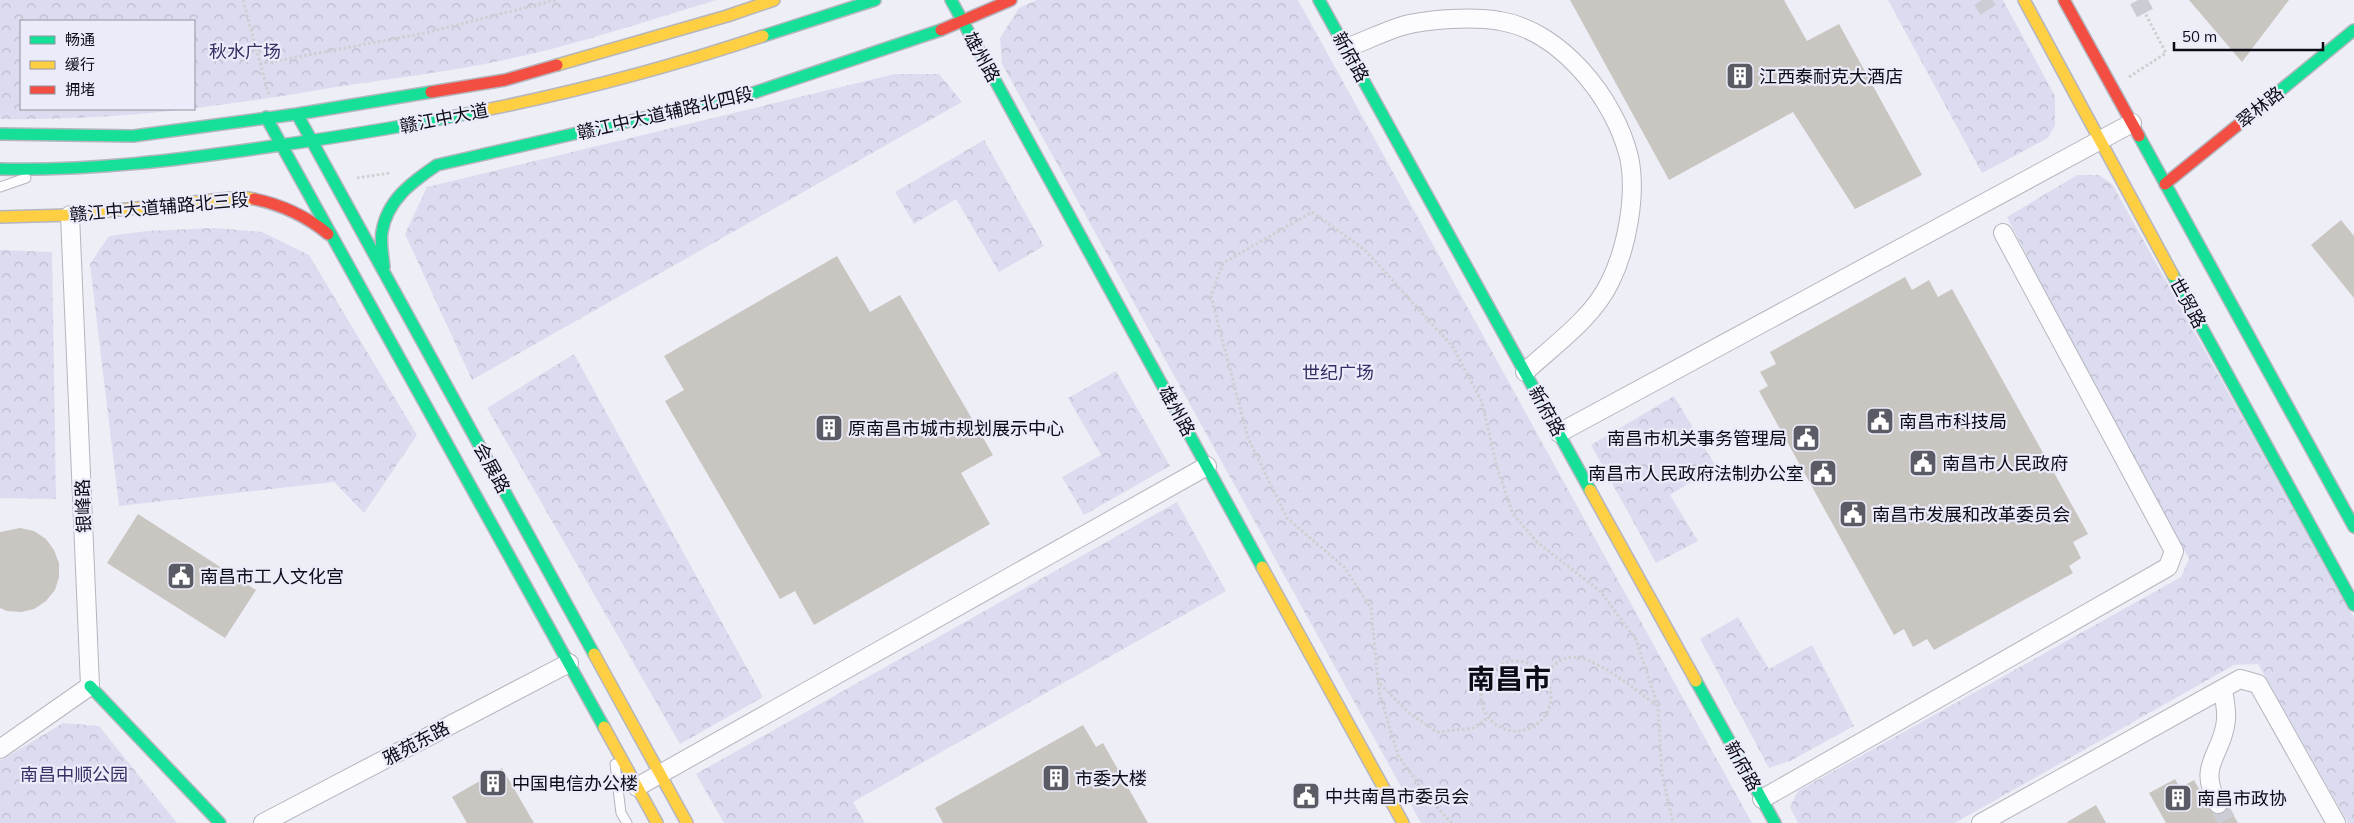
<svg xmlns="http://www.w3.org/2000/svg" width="2354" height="823" viewBox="0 0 2354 823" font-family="Mulish,'Noto Sans SC',sans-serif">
<defs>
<pattern id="park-crowns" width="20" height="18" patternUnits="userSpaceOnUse" patternTransform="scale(1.25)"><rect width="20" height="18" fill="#dcdcf0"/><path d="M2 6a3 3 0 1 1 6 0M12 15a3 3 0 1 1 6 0" fill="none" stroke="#bcbccd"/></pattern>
</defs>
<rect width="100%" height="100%" fill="#eeeef6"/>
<!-- park -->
<path fill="url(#park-crowns)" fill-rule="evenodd" d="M0 0H716C646 21 576 45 505 60 447 72 388 79 330 88 221 107 111 121 0 119ZM21 21H194V109H21Z
M1037 0H1298L1752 823H1421L1002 64 1000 38 1019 8Z
M1888 0H2003L2055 96V125L2048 138 1982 173Z
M895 74H939L962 102 472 380 405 234 427 187Z
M984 140 1044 246 999 272 956 199 914 224 895 192Z
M2077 175H2099L2112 184 2354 618V823H2348L2258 664 2234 665 1955 823H1798L1790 807 1798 791 2181 577 2189 559 2037 276 2007 217Z
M214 228 262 232 309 255 417 435 364 513 334 482 119 506 90 264 109 236 147 231Z
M0 250 52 252 56 499 0 498Z
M574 354 763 697 680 744 487 408Z
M1116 371 1170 466 1084 515 1062 477 1101 455 1068 398Z
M1674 396 1716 467 1670 495 1698 541 1656 563 1591 445Z
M1177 502 1226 591 853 802 865 823H724L696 774Z
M1738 617 1769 669 1812 645 1854 726 1790 761 1769 768 1700 639Z
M63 723 99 726 177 823H0V761Z"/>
<!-- building -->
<path fill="#c9c5c1" d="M1570 0H1784L1807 41 1839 24 1922 175 1855 209 1793 112 1669 180Z
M2189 0H2289L2242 62Z
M2341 220 2354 236V298L2311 245Z
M837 256 870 312 900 295 993 455 961 473 990 524 814 625 795 591 780 599 665 401 684 390 664 356Z
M1905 277 1912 290 1929 280 1938 297 1952 289 2088 534 2073 542 2081 558 2069 566 2073 573 1934 650 1927 639 1913 647 1904 629 1894 635 1759 391 1768 386 1760 372 1776 364 1770 352Z
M138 514 256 590 225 638 107 563Z
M20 528 34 531 46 539 54 550 59 563V577L55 590 46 601 34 609 21 612 7 611 0 608V532Z
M1083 725 1096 747 1103 743 1148 823H943L935 808Z
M502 768 534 823H467L452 797Z
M2175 779 2180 788 2194 780 2212 812 2227 804 2238 823H2166L2149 793Z
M2096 805 2106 823H2068L2067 822Z"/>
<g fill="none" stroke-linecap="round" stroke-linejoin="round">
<!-- street-tunnel -->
<path stroke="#ccccd5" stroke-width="18" stroke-dasharray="18 9" stroke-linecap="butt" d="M1982 0 1988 10
M2138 0 2145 13
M2218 804 2228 823"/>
<defs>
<path id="lane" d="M0 187 26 178
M615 764 621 813 627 823"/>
<path id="street" d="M1346 48C1365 41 1383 32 1402 26 1427 19 1474 16 1500 21 1561 31 1615 99 1629 157 1637 194 1627 248 1610 282 1593 318 1554 345 1525 372
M1559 433 2132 123
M0 749 90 686 70 215
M637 787 1207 466
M1762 799 2168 567 2174 551 2003 233
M2218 804C2196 764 2223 755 2226 720 2227 710 2224 698 2223 689
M263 823 569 663
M1981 823 2240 679 2258 684 2336 823"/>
<path id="fast" d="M951 0 1262 567
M1319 0 1590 490
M763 36 875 0
M2265 103 2354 30
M297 114 594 654
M266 117 604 727
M0 134 133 136 297 114 431 92
M2139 136 2354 527
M0 169C90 171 179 160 267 147 339 137 409 126 480 111
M384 267C383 256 380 243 382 232 387 200 412 182 437 165L753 93 941 30
M2173 275 2354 605
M1696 681 1775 823
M90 686 220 823"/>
<path id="slow" d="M2024 0 2173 275
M557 65 727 16 774 0
M480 111C576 92 670 67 763 36
M0 217 70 215 241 197 254 199
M1590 490 1696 681
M1262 567 1403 823
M594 654 687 823
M604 727 657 823"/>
<path id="jam" d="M2064 0 2139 136
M941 30 1011 0
M431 92 505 80 557 65
M2165 184 2265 103
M254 199C283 205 306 216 328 234"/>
</defs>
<!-- lane casing -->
<use href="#lane" stroke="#b5b5bf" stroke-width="11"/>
<!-- street casing -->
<use href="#street" stroke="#b5b5bf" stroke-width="20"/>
<!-- fast casing -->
<use href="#fast" stroke="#b5b5bf" stroke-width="14"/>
<!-- slow casing -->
<use href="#slow" stroke="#b5b5bf" stroke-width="14"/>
<!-- jam casing -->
<use href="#jam" stroke="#b5b5bf" stroke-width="14"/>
<!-- path -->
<path stroke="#cfcfd1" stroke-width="3" stroke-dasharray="2.5 2.5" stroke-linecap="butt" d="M243 0 269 96
M260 64 425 33 556 0
M2129 77 2166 53 2145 13
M357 178 390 173
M1481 696a35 35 0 1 1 70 0a35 35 0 1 1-70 0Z
M1544 674C1551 669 1558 660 1566 658 1591 651 1636 691 1656 705
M1380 684 1409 713 1437 732 1473 728 1488 718
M1452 823 1429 799 1398 755 1379 692 1371 608 1344 567 1287 518 1248 438 1211 296 1223 263 1312 212 1365 250 1453 347 1482 402 1497 467 1513 514 1537 542 1601 592 1636 640 1658 706 1662 774 1673 823"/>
<!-- lane -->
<use href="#lane" stroke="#fcfcfe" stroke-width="9"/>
<!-- street -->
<use href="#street" stroke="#fcfcfe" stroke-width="18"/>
<!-- fast -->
<use href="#fast" stroke="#16e098" stroke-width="11"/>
<!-- slow -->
<use href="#slow" stroke="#ffcf43" stroke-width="11"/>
<!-- jam -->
<use href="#jam" stroke="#f24e42" stroke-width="11"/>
</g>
<!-- icons -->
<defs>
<symbol id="building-square" viewBox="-11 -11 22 22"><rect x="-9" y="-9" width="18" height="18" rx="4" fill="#5b5b65" stroke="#ebebfa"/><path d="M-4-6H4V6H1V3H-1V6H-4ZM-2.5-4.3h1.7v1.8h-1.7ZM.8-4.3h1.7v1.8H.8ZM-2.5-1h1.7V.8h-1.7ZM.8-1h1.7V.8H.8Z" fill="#fff"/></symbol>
<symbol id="civic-square" viewBox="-11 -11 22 22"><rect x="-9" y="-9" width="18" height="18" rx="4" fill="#5b5b65" stroke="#ebebfa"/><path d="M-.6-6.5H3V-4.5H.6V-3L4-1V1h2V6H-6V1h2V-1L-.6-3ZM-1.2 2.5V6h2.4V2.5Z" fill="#fff"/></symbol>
</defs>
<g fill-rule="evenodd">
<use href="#building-square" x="1724" y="60" width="32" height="32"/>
<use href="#civic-square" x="1864" y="405" width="32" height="32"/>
<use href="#building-square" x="813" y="412" width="32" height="32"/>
<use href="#civic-square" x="1790" y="422" width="32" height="32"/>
<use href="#civic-square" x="1907" y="447" width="32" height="32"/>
<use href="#civic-square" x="1807" y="457" width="32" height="32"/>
<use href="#civic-square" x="1837" y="498" width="32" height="32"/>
<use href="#civic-square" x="165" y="560" width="32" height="32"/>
<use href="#building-square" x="1040" y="762" width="32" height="32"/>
<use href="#building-square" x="477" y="767" width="32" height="32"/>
<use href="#civic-square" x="1290" y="780" width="32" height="32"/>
<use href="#building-square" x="2162" y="782" width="32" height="32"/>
</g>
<g text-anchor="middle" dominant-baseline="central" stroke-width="4.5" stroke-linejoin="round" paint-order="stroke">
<!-- park labels -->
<g font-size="18" fill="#343165" stroke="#ebebfa">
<text x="245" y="51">秋水广场</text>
<text x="1338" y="372">世纪广场</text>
<text x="74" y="774">南昌中顺公园</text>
</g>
<!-- street labels -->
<g font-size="18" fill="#0c0c17" stroke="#ebebfa">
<text transform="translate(982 57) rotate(61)">雄州路</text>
<text transform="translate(1351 57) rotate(61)">新府路</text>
<text transform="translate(2260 107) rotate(-39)">翠林路</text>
<text transform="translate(665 113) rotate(-13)">赣江中大道辅路北四段</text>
<text transform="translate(444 118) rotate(-11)">赣江中大道</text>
<text transform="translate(159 207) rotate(-5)">赣江中大道辅路北三段</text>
<text transform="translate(2188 303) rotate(61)">世贸路</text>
<text transform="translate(1177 411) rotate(61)">雄州路</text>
<text transform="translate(1547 411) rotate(61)">新府路</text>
<text transform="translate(492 468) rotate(61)">会展路</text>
<text transform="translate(83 506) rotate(-92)">银峰路</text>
<text transform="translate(416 743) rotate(-28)">雅苑东路</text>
<text transform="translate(1743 766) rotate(61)">新府路</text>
</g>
<!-- poi labels -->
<g font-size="18" fill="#0c0c17" stroke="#ebebfa" text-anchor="start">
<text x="1759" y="76">江西泰耐克大酒店</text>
<text x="1899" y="421">南昌市科技局</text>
<text x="848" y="428">原南昌市城市规划展示中心</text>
<text x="1787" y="438" text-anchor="end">南昌市机关事务管理局</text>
<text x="1942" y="463">南昌市人民政府</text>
<text x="1804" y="473" text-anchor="end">南昌市人民政府法制办公室</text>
<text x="1872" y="514">南昌市发展和改革委员会</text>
<text x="200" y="576">南昌市工人文化宫</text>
<text x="1075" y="778">市委大楼</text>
<text x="512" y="783">中国电信办公楼</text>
<text x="1325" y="796">中共南昌市委员会</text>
<text x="2197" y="798">南昌市政协</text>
</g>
<!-- town labels -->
<g font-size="28" font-weight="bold" fill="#0c0c17" stroke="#ebebfa">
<text x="1509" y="678">南昌市</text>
</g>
</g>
<!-- legend -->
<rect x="20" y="20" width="175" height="90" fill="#ebebfa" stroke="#92929f"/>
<rect x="30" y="36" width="25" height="8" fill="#16e098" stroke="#92929f"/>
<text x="65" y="45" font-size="15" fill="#0c0c17">畅通</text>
<rect x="30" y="61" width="25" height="8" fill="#ffcf43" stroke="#92929f"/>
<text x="65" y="70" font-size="15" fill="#0c0c17">缓行</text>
<rect x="30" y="86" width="25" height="8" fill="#f24e42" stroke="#92929f"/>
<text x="65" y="95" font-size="15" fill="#0c0c17">拥堵</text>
<!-- scale -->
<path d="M2174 42v8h149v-8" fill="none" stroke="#0c0c17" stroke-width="2.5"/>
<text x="2182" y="42" font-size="15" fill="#0c0c17" stroke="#ebebfa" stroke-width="4" paint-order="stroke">50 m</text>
</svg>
